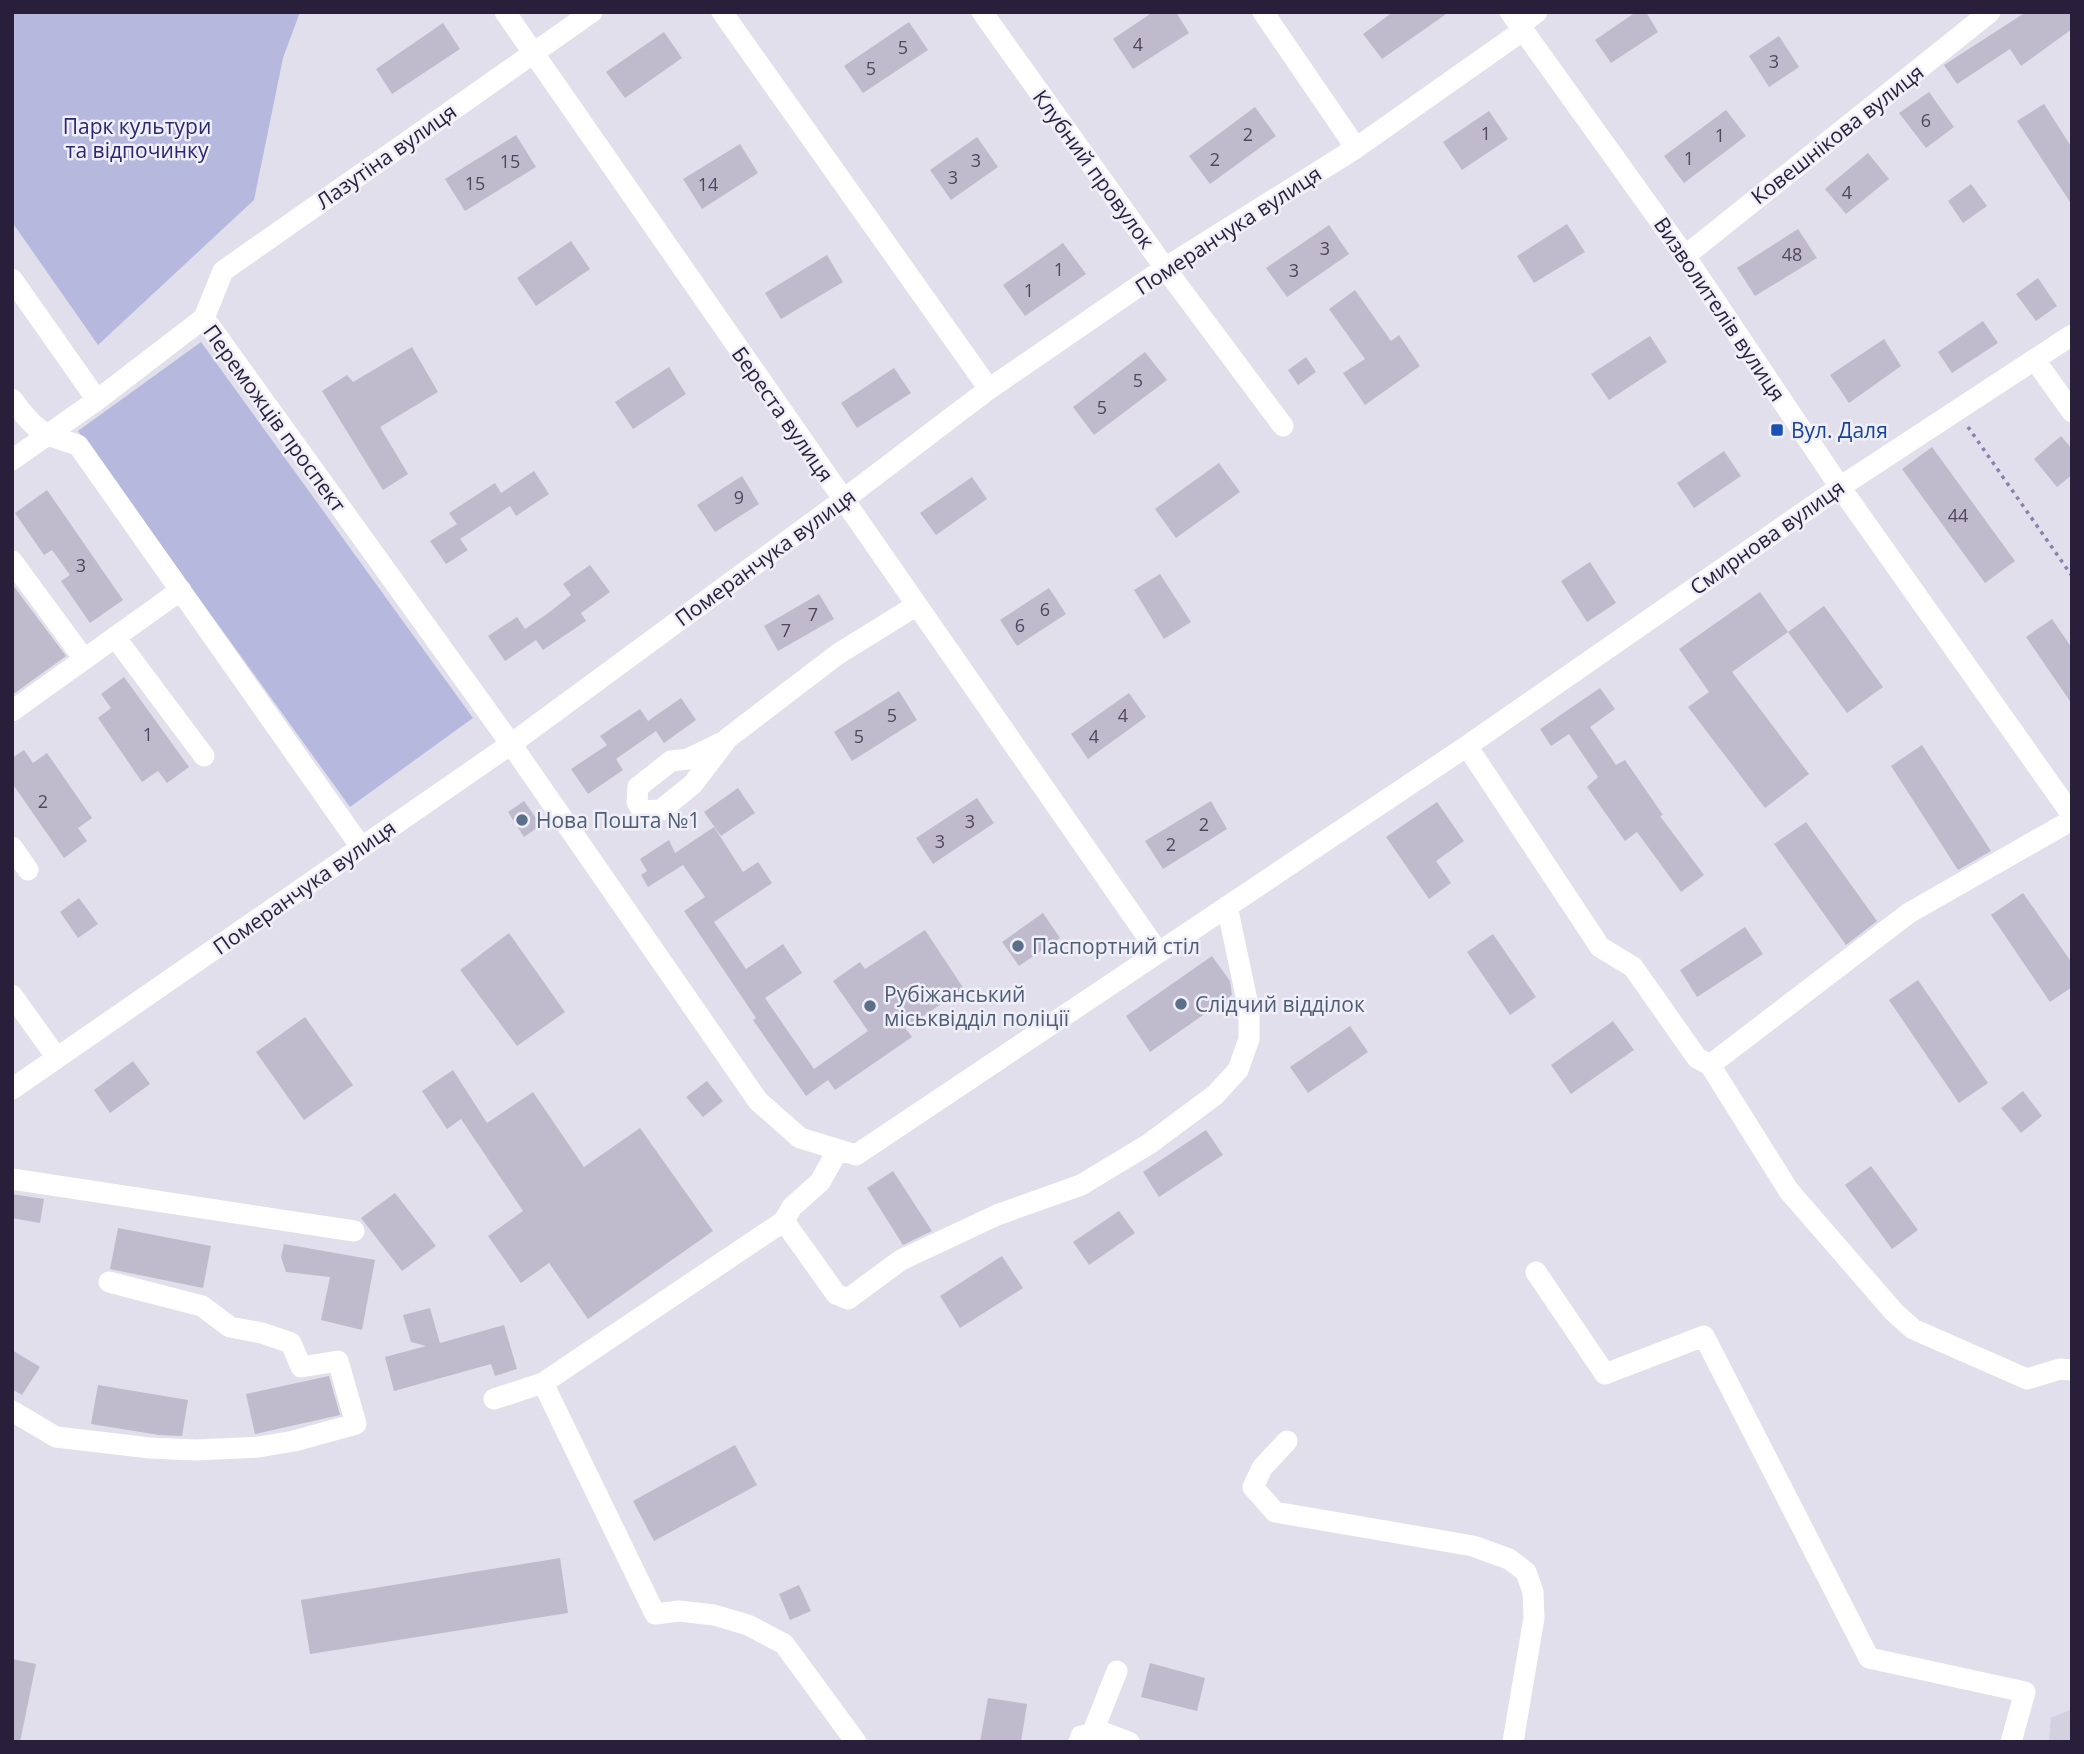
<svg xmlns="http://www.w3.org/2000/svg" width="2084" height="1754" viewBox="0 0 2084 1754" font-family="'Open Sans',sans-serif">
<rect width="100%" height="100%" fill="#e1dfeb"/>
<!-- built -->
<path fill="#d3d0df" d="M2072 1709V1742H2049L2051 1718Z"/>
<!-- green -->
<path fill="#b6b9dd" d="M12 12H300L283 58 254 200 98 345 12 222Z
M201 342 473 718 350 807 78 431Z"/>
<!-- building -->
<path fill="#bfbbcc" d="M1153 12H1176L1189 33 1133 69 1113 39Z
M1393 12H1449L1382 59 1363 34Z
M1636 12H1646L1658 32 1611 63 1595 40Z
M2026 12H2072V29L2021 66 2010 49 1957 84 1944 65Z
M909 22 928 50 863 93 844 66Z
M443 23 460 49 392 94 376 69Z
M664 32 682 58 625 98 606 72Z
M1779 36 1799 67 1769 87 1749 56Z
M1929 92 1954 127 1926 148 1899 113Z
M2044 104 2072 148V205L2017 121Z
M1255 107 1276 136 1210 184 1189 156Z
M1726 110 1746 136 1684 183 1664 156Z
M1489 111 1508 139 1462 170 1443 142Z
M516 135 536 167 465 211 445 179Z
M977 137 998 167 951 200 930 170Z
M740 144 758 173 702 209 683 179Z
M1868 153 1889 179 1846 214 1825 189Z
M1971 184 1987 206 1963 223 1948 201Z
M1567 224 1585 252 1534 283 1517 256Z
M1329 225 1349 254 1287 297 1266 268Z
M1798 229 1817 258 1755 296 1737 268Z
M571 241 590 269 536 306 517 278Z
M1063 243 1086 274 1025 316 1003 285Z
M827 255 843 282 781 319 765 293Z
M2038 278 2057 306 2036 321 2016 294Z
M1355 290 1391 341 1399 335 1420 366 1365 405 1343 373 1365 359 1329 309Z
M1983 321 1998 343 1952 373 1938 352Z
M1650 336 1667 362 1609 400 1591 374Z
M1884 339 1901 366 1849 403 1830 375Z
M412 347 438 392 380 427 408 474 383 490 322 391 347 375 353 382Z
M1145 352 1167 380 1094 435 1073 407Z
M1306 357 1316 372 1298 385 1288 370Z
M669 367 686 394 633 429 615 402Z
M894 368 911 393 857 428 841 403Z
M2061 436 2072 449V475L2057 487 2034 459Z
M1932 447 2015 561 1985 583 1902 469Z
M1724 451 1741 476 1694 508 1677 483Z
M1219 463 1240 492 1176 538 1155 509Z
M534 471 549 494 516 516 510 506 460 539 468 550 446 564 430 541 457 524 449 513 495 483 501 493Z
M742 476 759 504 715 532 697 505Z
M972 477 987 499 936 535 920 513Z
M47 490 123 600 90 623 61 581 70 575 52 550 44 555 15 513Z
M1590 562 1616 603 1587 622 1561 581Z
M590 565 610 592 581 613 586 621 543 650 536 640 505 661 488 636 517 617 525 629 547 614 571 595 563 584Z
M1160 574 1191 622 1164 639 1134 590Z
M12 584 66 656 12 695Z
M1049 588 1066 614 1017 646 1000 620Z
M1760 592 1788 632 1732 672 1809 774 1765 808 1688 707 1709 692 1679 649Z
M819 594 834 619 778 651 764 626Z
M1824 606 1883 687 1847 713 1788 632Z
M2052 619 2072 648V704L2026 637Z
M124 677 189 767 167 783 158 771 142 782 98 718 111 708 101 694Z
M1600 688 1615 709 1590 727 1616 765 1625 760 1663 815 1660 816 1704 875 1681 892 1637 832 1625 841 1587 787 1598 777 1569 734 1551 746 1540 729Z
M899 691 917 720 852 761 834 732Z
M1129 693 1146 717 1088 759 1071 734Z
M681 698 696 720 664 743 656 731 616 759 623 770 588 794 571 769 607 745 600 736 640 709 648 721Z
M1922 745 1991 851 1958 870 1891 766Z
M24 750 33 763 47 753 92 818 78 828 87 841 64 858 12 783V758Z
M738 788 755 813 721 836 704 812Z
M977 798 994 823 933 864 916 838Z
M524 801 541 825 524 837 508 812Z
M1211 801 1227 829 1163 869 1145 841Z
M1437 802 1464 841 1436 861 1451 883 1429 899 1386 837Z
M1806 822 1877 921 1846 945 1774 844Z
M714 827 743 872 758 862 772 883 714 922 746 969 783 944 802 973 765 998 814 1069 868 1031 833 981 860 962 865 969 925 930 964 989 905 1028 912 1037 835 1090 828 1080 806 1096 753 1020 756 1018 684 911 705 897 683 865 648 887 641 875 647 871 640 859 669 840 675 853Z
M2023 893 2072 963V987L2050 1002 1991 915Z
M79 898 98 924 78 938 60 912Z
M1043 913 1060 938 1019 966 1002 942Z
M1745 927 1763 954 1697 997 1680 970Z
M509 933 565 1012 517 1046 460 970Z
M1493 934 1536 997 1510 1015 1467 952Z
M1212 956 1230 981 1232 995 1150 1052 1126 1016Z
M1918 980 1988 1083 1959 1103 1889 1000Z
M305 1017 353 1085 304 1120 256 1052Z
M1613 1021 1634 1050 1571 1094 1551 1065Z
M1350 1026 1368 1052 1308 1093 1290 1067Z
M133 1061 150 1084 110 1113 94 1090Z
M453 1070 487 1123 533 1092 584 1167 640 1128 713 1231 588 1319 549 1263 521 1283 488 1236 523 1211 461 1119 447 1129 422 1091Z
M707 1081 723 1101 703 1117 686 1097Z
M2023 1091 2042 1116 2021 1133 2001 1108Z
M1206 1130 1223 1155 1159 1197 1143 1172Z
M1871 1166 1918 1230 1892 1249 1845 1185Z
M893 1171 932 1231 903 1245 867 1188Z
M395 1193 436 1246 402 1271 361 1218Z
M12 1194 44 1199 40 1223 12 1218Z
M1119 1211 1135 1233 1089 1265 1073 1242Z
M118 1228 211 1246 203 1288 110 1269Z
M284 1244 375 1260 362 1330 321 1320 330 1277 286 1272 281 1257Z
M1002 1256 1023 1288 960 1328 940 1296Z
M430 1308 440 1343 504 1325 517 1369 495 1376 491 1364 394 1391 385 1357 426 1346 411 1342 403 1315Z
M12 1350 40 1367 22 1395 12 1389Z
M329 1376 340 1415 255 1434 246 1394Z
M98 1385 188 1400 182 1436 159 1435 91 1424Z
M735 1445 757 1485 654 1541 633 1501Z
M560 1558 568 1613 310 1654 301 1600Z
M799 1585 811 1611 790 1620 779 1594Z
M12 1659 36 1664 20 1742H12Z
M1150 1663 1205 1678 1197 1711 1141 1697Z
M988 1698 1027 1704 1021 1742H980Z"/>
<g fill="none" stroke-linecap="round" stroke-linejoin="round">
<!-- path -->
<path stroke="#8e7db0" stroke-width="3.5" stroke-dasharray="3.5 5" stroke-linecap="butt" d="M1968 427 2072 576"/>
<!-- minor -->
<path stroke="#fff" stroke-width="21" d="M505 12 1158 952
M722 12 989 389
M982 12 1165 268 1283 426
M1263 12 1356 148
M1510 12 1685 256 1840 487 2072 815
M1519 26 1537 12
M1685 256 1990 12
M12 279 97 400
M204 318 511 744 758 1101 800 1138 856 1155 1467 746 1840 487 2072 335
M204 318 223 271 592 12
M2035 360 2072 412
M12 399C35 431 42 434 78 445L361 847
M12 460 97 400 204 318
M12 561 84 659
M115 637 204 756
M12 711 181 590
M725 741 688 759 671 761 638 787 637 802 642 811 661 810 693 784 728 738 838 654 917 605
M1467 746 1600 947 1633 967 1697 1058 1710 1065 1909 913 2072 820
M12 847 28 870
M12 995 57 1058
M1710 1065 1789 1191 1894 1312 1913 1329 2027 1379 2060 1369 2072 1370
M12 1089 511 744 843 500 989 389 1165 268 1356 148 1522 31
M838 1150 820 1182 792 1207 784 1221 836 1294 848 1299 901 1260 997 1215 1081 1185 1149 1144 1215 1095 1238 1070 1249 1039V1010L1227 906
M12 1179 354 1231
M1536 1272 1605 1374 1704 1336 1869 1658 2025 1692 2011 1742
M543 1383 655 1614 679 1611 714 1615 748 1625 784 1644 856 1742
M494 1399 543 1383 784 1221
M12 1411 56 1437 150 1448 196 1450 259 1447 294 1441 356 1424 338 1361 301 1367 291 1343 262 1333 230 1327 202 1306 109 1282
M1287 1441 1262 1468 1253 1487 1275 1512 1473 1546 1509 1559 1526 1572 1533 1592 1534 1618 1513 1742
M1092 1734 1117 1671
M1079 1742 1081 1736 1102 1732 1129 1742"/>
</g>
<!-- markers -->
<rect fill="#1a4fb4" stroke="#f0eff7" stroke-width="2.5" x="1770" y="423" width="14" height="14" rx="3.5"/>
<g fill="#5c6f8a" stroke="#f0eff7" stroke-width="2.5">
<circle cx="522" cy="820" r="7"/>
<circle cx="1018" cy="946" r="7"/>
<circle cx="1181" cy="1004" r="7"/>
<circle cx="870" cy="1006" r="7"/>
</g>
<g text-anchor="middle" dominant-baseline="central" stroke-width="5" stroke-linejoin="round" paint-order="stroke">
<!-- number labels -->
<g font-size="18" fill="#4f465f">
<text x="1138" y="44">4</text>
<text x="903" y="47">5</text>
<text x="1774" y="61">3</text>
<text x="871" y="68">5</text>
<text x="1926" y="120">6</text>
<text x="1486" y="133">1</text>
<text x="1248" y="134">2</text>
<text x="1720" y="135">1</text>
<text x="1689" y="158">1</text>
<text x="1215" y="159">2</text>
<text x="976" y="160">3</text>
<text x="510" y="161">15</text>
<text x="953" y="177">3</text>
<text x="475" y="183">15</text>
<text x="708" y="184">14</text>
<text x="1847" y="192">4</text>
<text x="1325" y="248">3</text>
<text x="1792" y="254">48</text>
<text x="1059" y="269">1</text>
<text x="1294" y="270">3</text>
<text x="1029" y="290">1</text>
<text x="1138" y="380">5</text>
<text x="1102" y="407">5</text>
<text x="739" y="497">9</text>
<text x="1958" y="515">44</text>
<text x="81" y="565">3</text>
<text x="1045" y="609">6</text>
<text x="813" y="614">7</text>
<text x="1020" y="625">6</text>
<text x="786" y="630">7</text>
<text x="892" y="715">5</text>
<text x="1123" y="715">4</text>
<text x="148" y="734">1</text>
<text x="859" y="736">5</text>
<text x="1094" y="736">4</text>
<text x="43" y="801">2</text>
<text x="970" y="821">3</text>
<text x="1204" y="824">2</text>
<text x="940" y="841">3</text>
<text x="1171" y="844">2</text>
</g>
<!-- park labels -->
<g font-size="21" fill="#2a2874" stroke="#f0eff7">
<text x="137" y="126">Парк культури<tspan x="137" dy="24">та відпочинку</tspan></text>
</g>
<!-- street labels -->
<g font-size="21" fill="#2a1f3b" stroke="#f0eff7">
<text transform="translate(1837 134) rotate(-38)">Ковешнікова вулиця</text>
<text transform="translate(386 156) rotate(-35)">Лазутіна вулиця</text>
<text transform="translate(1094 169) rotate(54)">Клубний провулок</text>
<text transform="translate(1228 230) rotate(-33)">Померанчука вулиця</text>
<text transform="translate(1720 309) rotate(56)">Визволителів вулиця</text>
<text transform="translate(783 414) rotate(55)">Береста вулиця</text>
<text transform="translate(275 418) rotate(54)">Переможців проспект</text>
<text transform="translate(1767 537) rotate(-35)">Смирнова вулиця</text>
<text transform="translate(765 557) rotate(-36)">Померанчука вулиця</text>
<text transform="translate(304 887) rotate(-35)">Померанчука вулиця</text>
</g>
<!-- transit labels -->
<g font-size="21" fill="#164399" stroke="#f0eff7" text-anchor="start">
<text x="1791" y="430">Вул. Даля</text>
</g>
<!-- service labels -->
<g font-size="21" fill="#4e5e75" stroke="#f0eff7" text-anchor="start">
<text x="536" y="820">Нова Пошта №1</text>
<text x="1032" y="946">Паспортний стіл</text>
<text x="884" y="994">Рубіжанський<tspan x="884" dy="24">міськвідділ поліції</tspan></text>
<text x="1195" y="1004">Слідчий відділок</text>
</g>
</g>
<!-- border -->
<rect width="2084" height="1754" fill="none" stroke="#2a1f3b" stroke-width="28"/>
</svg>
